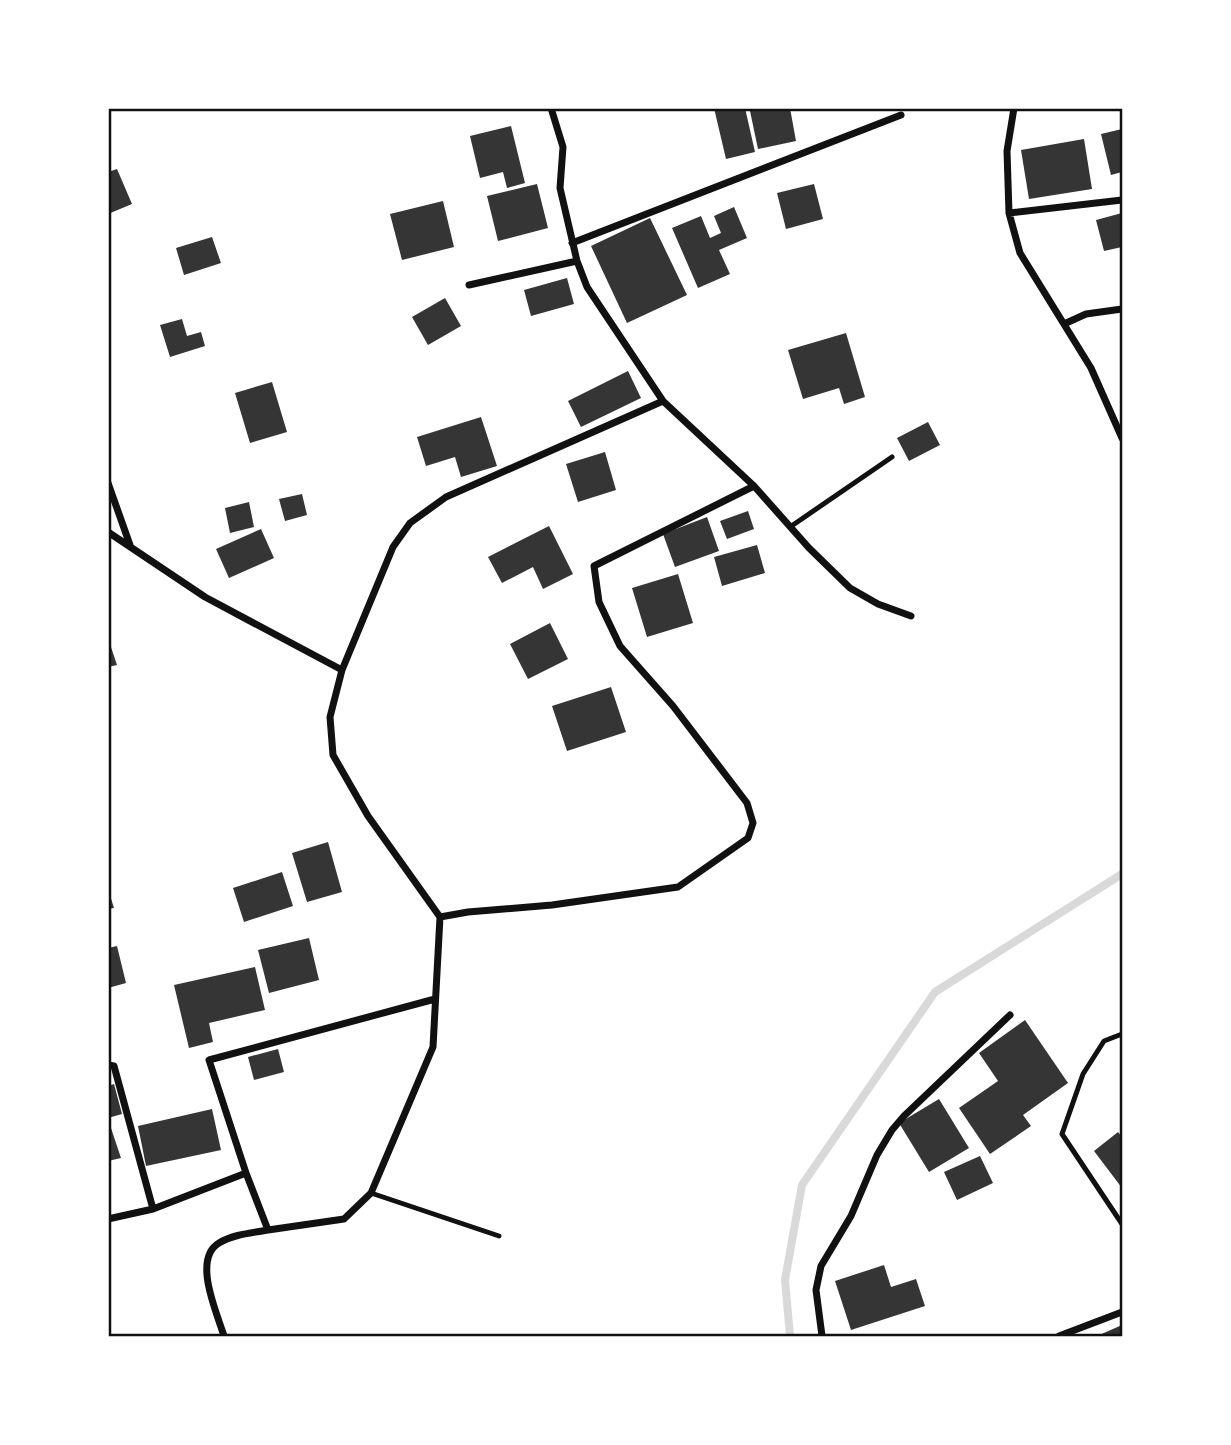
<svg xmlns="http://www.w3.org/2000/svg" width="1231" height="1445" viewBox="0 0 1231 1445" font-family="'Public Sans',sans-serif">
<rect width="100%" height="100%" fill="#fff"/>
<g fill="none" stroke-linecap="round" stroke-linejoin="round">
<!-- stream -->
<path stroke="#d9d9d9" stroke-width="8" d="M790 1336 785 1280 802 1185 935 992 1122 874"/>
</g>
<!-- building -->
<path fill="#353535" d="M714 108H745L755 152 726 159Z
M763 108H790L796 141 758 149 750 111Z
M511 126 525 183 507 188 503 172 480 178 470 136Z
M1122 129V172L1111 175 1101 134Z
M1084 139 1092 189 1029 199 1021 150Z
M117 169 132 204 108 214V172Z
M537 184 548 228 498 241 487 196Z
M814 184 823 219 786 229 777 193Z
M443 201 454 247 402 260 390 214Z
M734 207 747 238 719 250 730 274 698 288 672 228 701 216 710 238 721 233 714 216Z
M1122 213V247L1104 251 1096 220Z
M650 218 687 295 627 323 591 246Z
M212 237 221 263 184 275 176 248Z
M567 278 574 304 531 316 524 290Z
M445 298 461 326 428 345 412 317Z
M182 319 187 336 201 332 205 346 170 357 160 325Z
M846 333 865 397 844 404 839 388 803 399 788 350Z
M628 371 641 398 581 427 568 401Z
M272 382 287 432 250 443 235 393Z
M481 417 497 466 461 477 455 457 426 466 417 437Z
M928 422 940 445 909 461 897 438Z
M605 452 616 490 578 502 566 464Z
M302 494 307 515 285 521 279 499Z
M249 502 254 527 230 533 225 508Z
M748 511 754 529 727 539 720 521Z
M707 517 719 551 675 567 663 534Z
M549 526 573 574 543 589 533 567 502 583 488 557Z
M261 529 274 558 229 578 216 549Z
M757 545 765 573 722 586 714 557Z
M678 574 693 623 647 637 632 588Z
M550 623 568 659 528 679 510 644Z
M108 638 117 665 108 667Z
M611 687 626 732 567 751 552 706Z
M328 842 342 892 307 902 292 853Z
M282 872 293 906 244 922 233 888Z
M108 889 114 908 108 909Z
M309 938 319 980 269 993 258 950Z
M117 946 126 983 108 988V948Z
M255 967 265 1010 209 1023 213 1042 189 1048 174 985Z
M1025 1020 1068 1083 1023 1115 1031 1126 990 1154 959 1108 998 1081 979 1053Z
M278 1049 284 1072 254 1080 248 1057Z
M114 1084 122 1114 108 1118V1086Z
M939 1099 969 1148 929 1172 899 1123Z
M212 1109 221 1150 146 1166 138 1126Z
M108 1119 121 1158 108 1161Z
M1118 1132 1122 1137V1188L1094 1151Z
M980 1156 993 1183 957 1200 944 1172Z
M884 1265 891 1287 916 1279 925 1306 851 1330 835 1281Z
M1122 1325V1336H1097Z"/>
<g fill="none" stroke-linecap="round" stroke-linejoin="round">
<!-- service -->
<path stroke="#111" stroke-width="5" d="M790 527 892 457
M1122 1034 1104 1041 1083 1074 1062 1134 1122 1224
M371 1193 499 1236"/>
<!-- minor -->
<path stroke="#111" stroke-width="7" d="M551 108 563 147 560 188 577 261 587 287 663 401 754 486 809 548 850 588 878 604 911 616
M1014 108 1007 151 1009 213 1020 253 1091 368 1122 438
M1009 213 1122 200
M572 243 901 115
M469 285 577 261
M1064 324 1086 314 1122 309
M663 401 446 497 410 523 393 547 342 670 330 717 333 755 368 816 440 917 468 912 552 905 678 887 748 838 753 823 747 803 673 706 620 646 599 602 594 566 754 486
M108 483 130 545
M108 532 205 597 342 670
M108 1065 114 1066 153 1209
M108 1219 153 1209 246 1173
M268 1230 344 1219 371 1193 433 1047 440 917
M224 1336C217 1313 192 1259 219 1243 234 1234 252 1233 268 1230L246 1173 209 1060 435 999
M822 1336 816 1290 821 1266 851 1216 877 1155 892 1130 904 1116 1010 1015
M1059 1336 1122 1312"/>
</g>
<!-- border -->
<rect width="1231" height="1445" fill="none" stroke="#ffffff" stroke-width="220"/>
<rect x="110" y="110" width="1011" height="1225" fill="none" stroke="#111" stroke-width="2.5"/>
</svg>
